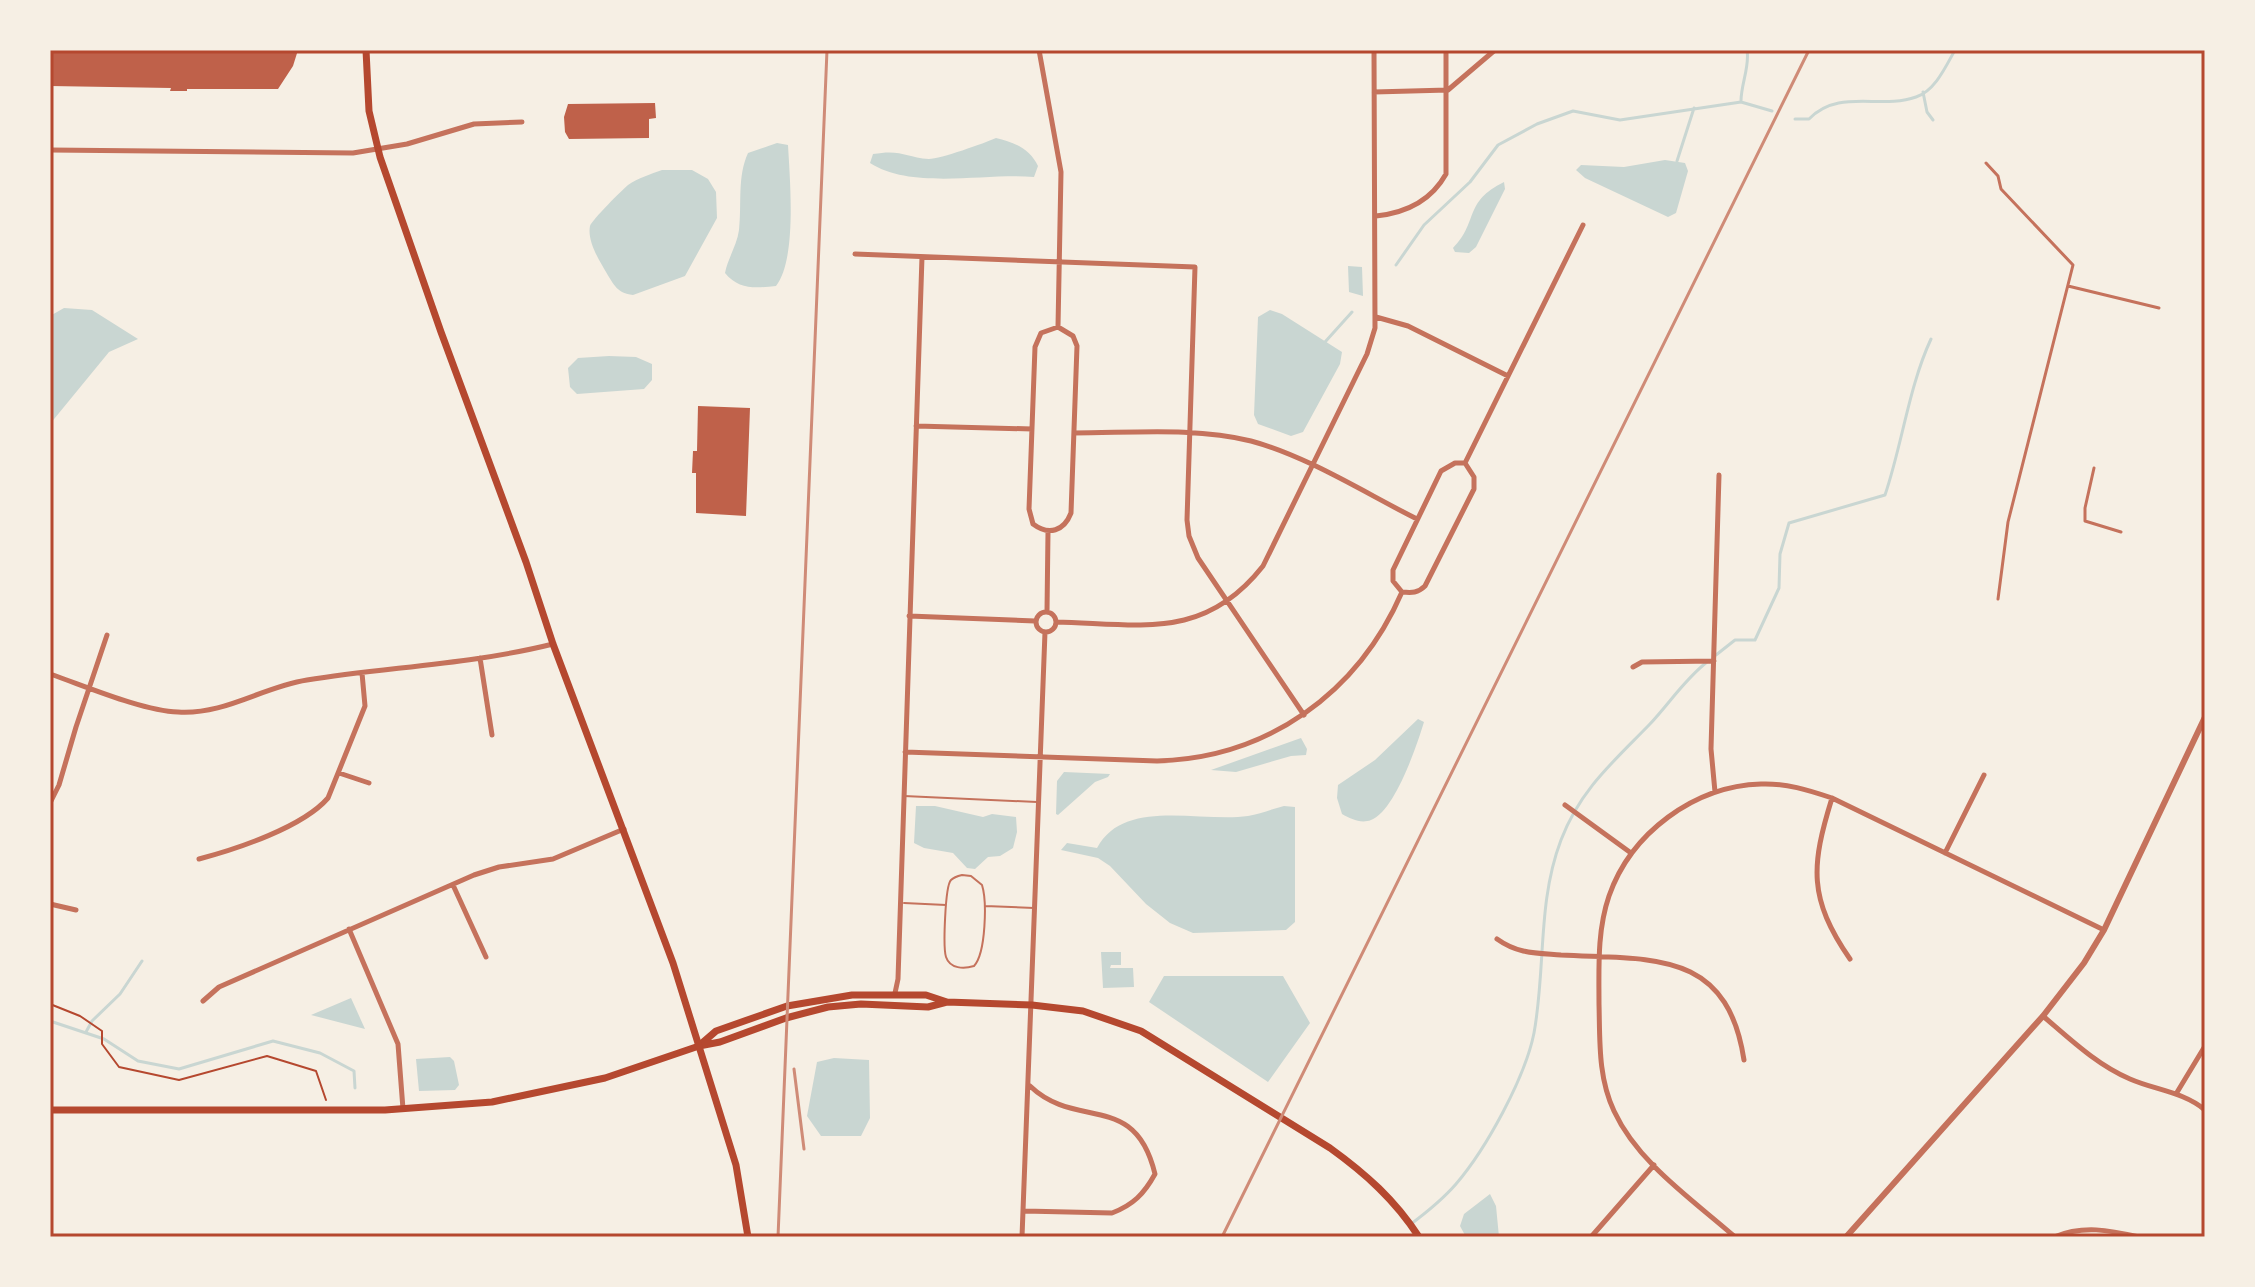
<svg xmlns="http://www.w3.org/2000/svg" width="2255" height="1287" viewBox="0 0 2255 1287" font-family="Rubik,sans-serif">
<rect width="100%" height="100%" fill="#f6efe4"/>
<!-- water -->
<path fill="#c9d6d2" d="M996 138C1014 142 1030 149 1038 166L1034 177C984 173 912 190 870 163L873 154C901 149 905 157 929 159 940 159 985 143 996 138Z
M777 143 788 145C790 181 797 259 776 286 755 288 739 290 725 273 728 258 737 245 739 230 742 204 737 177 748 153Z
M1665 160 1685 163 1688 171 1676 213 1668 217 1585 178 1576 170 1581 165 1624 167Z
M662 170H692L708 179 716 192 717 218 685 276 633 295C617 293 614 285 606 272 599 260 587 241 590 226 592 220 622 190 628 185 638 178 651 174 662 170Z
M1504 182 1505 189 1476 247 1469 253 1455 252 1453 248C1479 222 1463 202 1504 182Z
M1348 266 1362 267 1363 296 1349 292Z
M64 308 92 310 138 339 109 352 50 424V316Z
M1270 310 1282 314 1342 352 1340 364 1303 432 1291 436 1258 424 1254 415 1258 317Z
M609 356 636 357 652 364V380L644 389 577 394 570 387 568 368 578 358Z
M1418 719 1424 722C1417 745 1395 811 1371 820 1361 824 1351 819 1342 814L1337 798 1338 785 1375 760Z
M1301 738 1307 749 1306 755 1291 756 1236 772 1211 770Z
M1064 772 1110 774 1108 777 1095 782 1058 815 1056 814 1057 781Z
M916 806H935L983 817 992 814 1016 817 1017 832 1013 848 1000 856 988 857 975 869 967 868 953 853 924 848 914 843Z
M1284 806 1295 807V922L1286 930 1193 933 1170 923 1146 904 1110 866 1098 858 1061 850 1067 843 1097 848C1124 797 1201 823 1248 816 1260 814 1272 809 1284 806Z
M1101 952H1121V965H1111L1110 968H1133L1134 987 1103 988Z
M1164 976H1283L1310 1023 1268 1082 1149 1002Z
M351 998 365 1029 311 1015Z
M450 1057 454 1061 459 1085 455 1090 419 1091 416 1059Z
M834 1058 869 1060 870 1118 861 1136H821L807 1116 817 1062Z
M1490 1194 1496 1206 1499 1237H1466L1460 1226 1464 1214Z"/>
<g fill="none" stroke-linecap="round" stroke-linejoin="round">
<!-- stream -->
<path stroke="#c9d6d2" stroke-width="3" d="M1923 92 1927 112 1933 120
M1741 101C1741 84 1750 66 1747 50
M1795 119H1809C1839 88 1880 110 1916 97 1935 91 1946 66 1955 50
M1677 161 1694 108
M1396 265 1424 225 1470 182 1498 145 1537 124 1573 111 1620 120 1741 102 1772 111
M1325 342 1352 312
M1716 655 1735 640H1755L1779 588 1780 554 1789 523 1885 495C1902 445 1909 386 1931 339
M50 1021 104 1039 138 1061 179 1069 273 1041 320 1053 354 1071 355 1088
M86 1032 92 1021 120 994 142 961
M1411 1224C1427 1212 1443 1199 1456 1184 1486 1149 1525 1078 1534 1033 1546 968 1537 903 1561 840 1580 790 1613 762 1649 725 1669 704 1684 680 1707 662"/>
</g>
<!-- building -->
<path fill="#bf614a" d="M50 50H298L293 66 278 89H187V91H170L171 88 50 86Z
M655 103 656 118 649 119V138L569 139 565 132 564 117 568 104Z
M698 406 750 408 746 516 696 513V473H692L693 451H697Z"/>
<g fill="none" stroke-linecap="round" stroke-linejoin="round">
<!-- path -->
<path stroke="#b5482f" stroke-width="2" d="M50 1004 80 1016 102 1031V1044L119 1067 179 1080 267 1056 316 1071 326 1100"/>
<!-- service -->
<path stroke="#c5725c" stroke-width="2" d="M904 796 1037 802
M962 875 971 876 982 885C987 901 986 953 974 966 964 969 950 969 946 957 943 948 945 886 951 880 954 877 958 876 962 875Z
M904 903 946 905
M985 906 1034 908"/>
<!-- pedestrian -->
<path stroke="#c5725c" stroke-width="3" d="M1986 163 1998 176 2001 189 2073 265 2008 522 1998 599
M2068 286 2159 308
M2094 468 2085 508V521L2121 532"/>
<!-- minor -->
<path stroke="#c5725c" stroke-width="5" d="M1039 50 1061 172 1058 327
M1374 92 1448 90 1495 50
M50 150 353 153 407 144 474 124 522 122
M1376 216C1405 213 1431 201 1446 174V50
M855 254 1195 267 1187 520 1189 536 1198 558 1304 715
M1376 317 1408 326 1508 376
M1058 327 1073 336 1077 346 1071 513C1064 531 1049 536 1033 524L1029 509 1035 347 1041 333Z
M916 426 1032 429
M1074 433C1132 433 1195 427 1251 441 1307 456 1365 493 1417 519
M1455 463H1465L1474 477V489L1425 586C1418 593 1412 593 1402 592L1393 581V570L1441 471Z
M1465 463 1583 225
M1047 611 1048 532
M1036 622a10 10 0 1 1 20 0a10 10 0 1 1-20 0Z
M909 616 1035 621
M1056 622C1141 624 1204 641 1263 566L1367 354 1375 328 1374 50
M480 658 492 735
M1633 667 1642 662 1714 661
M50 674C85 686 143 711 178 712 225 715 262 687 307 680 389 667 473 664 553 644
M905 752 1157 761C1268 758 1358 693 1402 592
M339 773 369 783
M1715 792 1711 749 1719 475
M1832 798C1811 866 1808 898 1850 959
M50 803 59 785 76 727 107 635
M1565 805 1631 853
M1945 853 1984 775
M199 859C237 849 303 827 328 798L365 706 362 673
M453 885 486 957
M50 904 76 910
M349 929 398 1044 403 1109
M1497 939C1518 954 1536 953 1561 955 1650 960 1727 948 1744 1060
M895 993 898 979 922 257
M203 1001 219 987 474 875 499 867 553 859 624 829
M2043 1016C2070 1039 2097 1065 2130 1079 2155 1090 2184 1092 2205 1110
M2176 1094 2205 1046
M1024 1211 1112 1213C1133 1205 1144 1194 1155 1174 1135 1090 1077 1131 1030 1086
M1022 1237 1045 632
M1591 1237 1654 1165
M1735 1237C1693 1200 1638 1163 1614 1111 1598 1077 1600 1041 1599 1004 1599 968 1597 931 1609 896 1631 833 1694 786 1761 784 1786 783 1808 790 1832 798L2104 930
M2054 1237C2083 1225 2109 1230 2139 1237"/>
<!-- tertiary -->
<path stroke="#c5725c" stroke-width="6" d="M1846 1237 2043 1016 2084 963 2104 930 2205 717"/>
<!-- secondary -->
<path stroke="#b5482f" stroke-width="7" d="M701 1044 716 1031 787 1006 852 995H926L947 1002 1032 1005 1083 1011 1141 1031 1330 1148C1366 1174 1395 1200 1419 1237
M50 1110H385L492 1102 605 1078 699 1046 720 1042 786 1018 828 1007 861 1004 928 1007 947 1002"/>
<!-- primary -->
<path stroke="#b5482f" stroke-width="7" d="M366 50 369 111 380 157 441 332 526 562 553 644 673 963 736 1165 748 1237"/>
<!-- rail -->
<path stroke="#cf8b77" stroke-width="3" d="M794 1069 804 1149
M778 1237 827 50
M1222 1237 1809 50"/>
</g>
<!-- border -->
<rect width="2255" height="1287" fill="none" stroke="#f6efe4" stroke-width="104"/>
<rect x="52" y="52" width="2151" height="1183" fill="none" stroke="#b5482f" stroke-width="3"/>
</svg>
